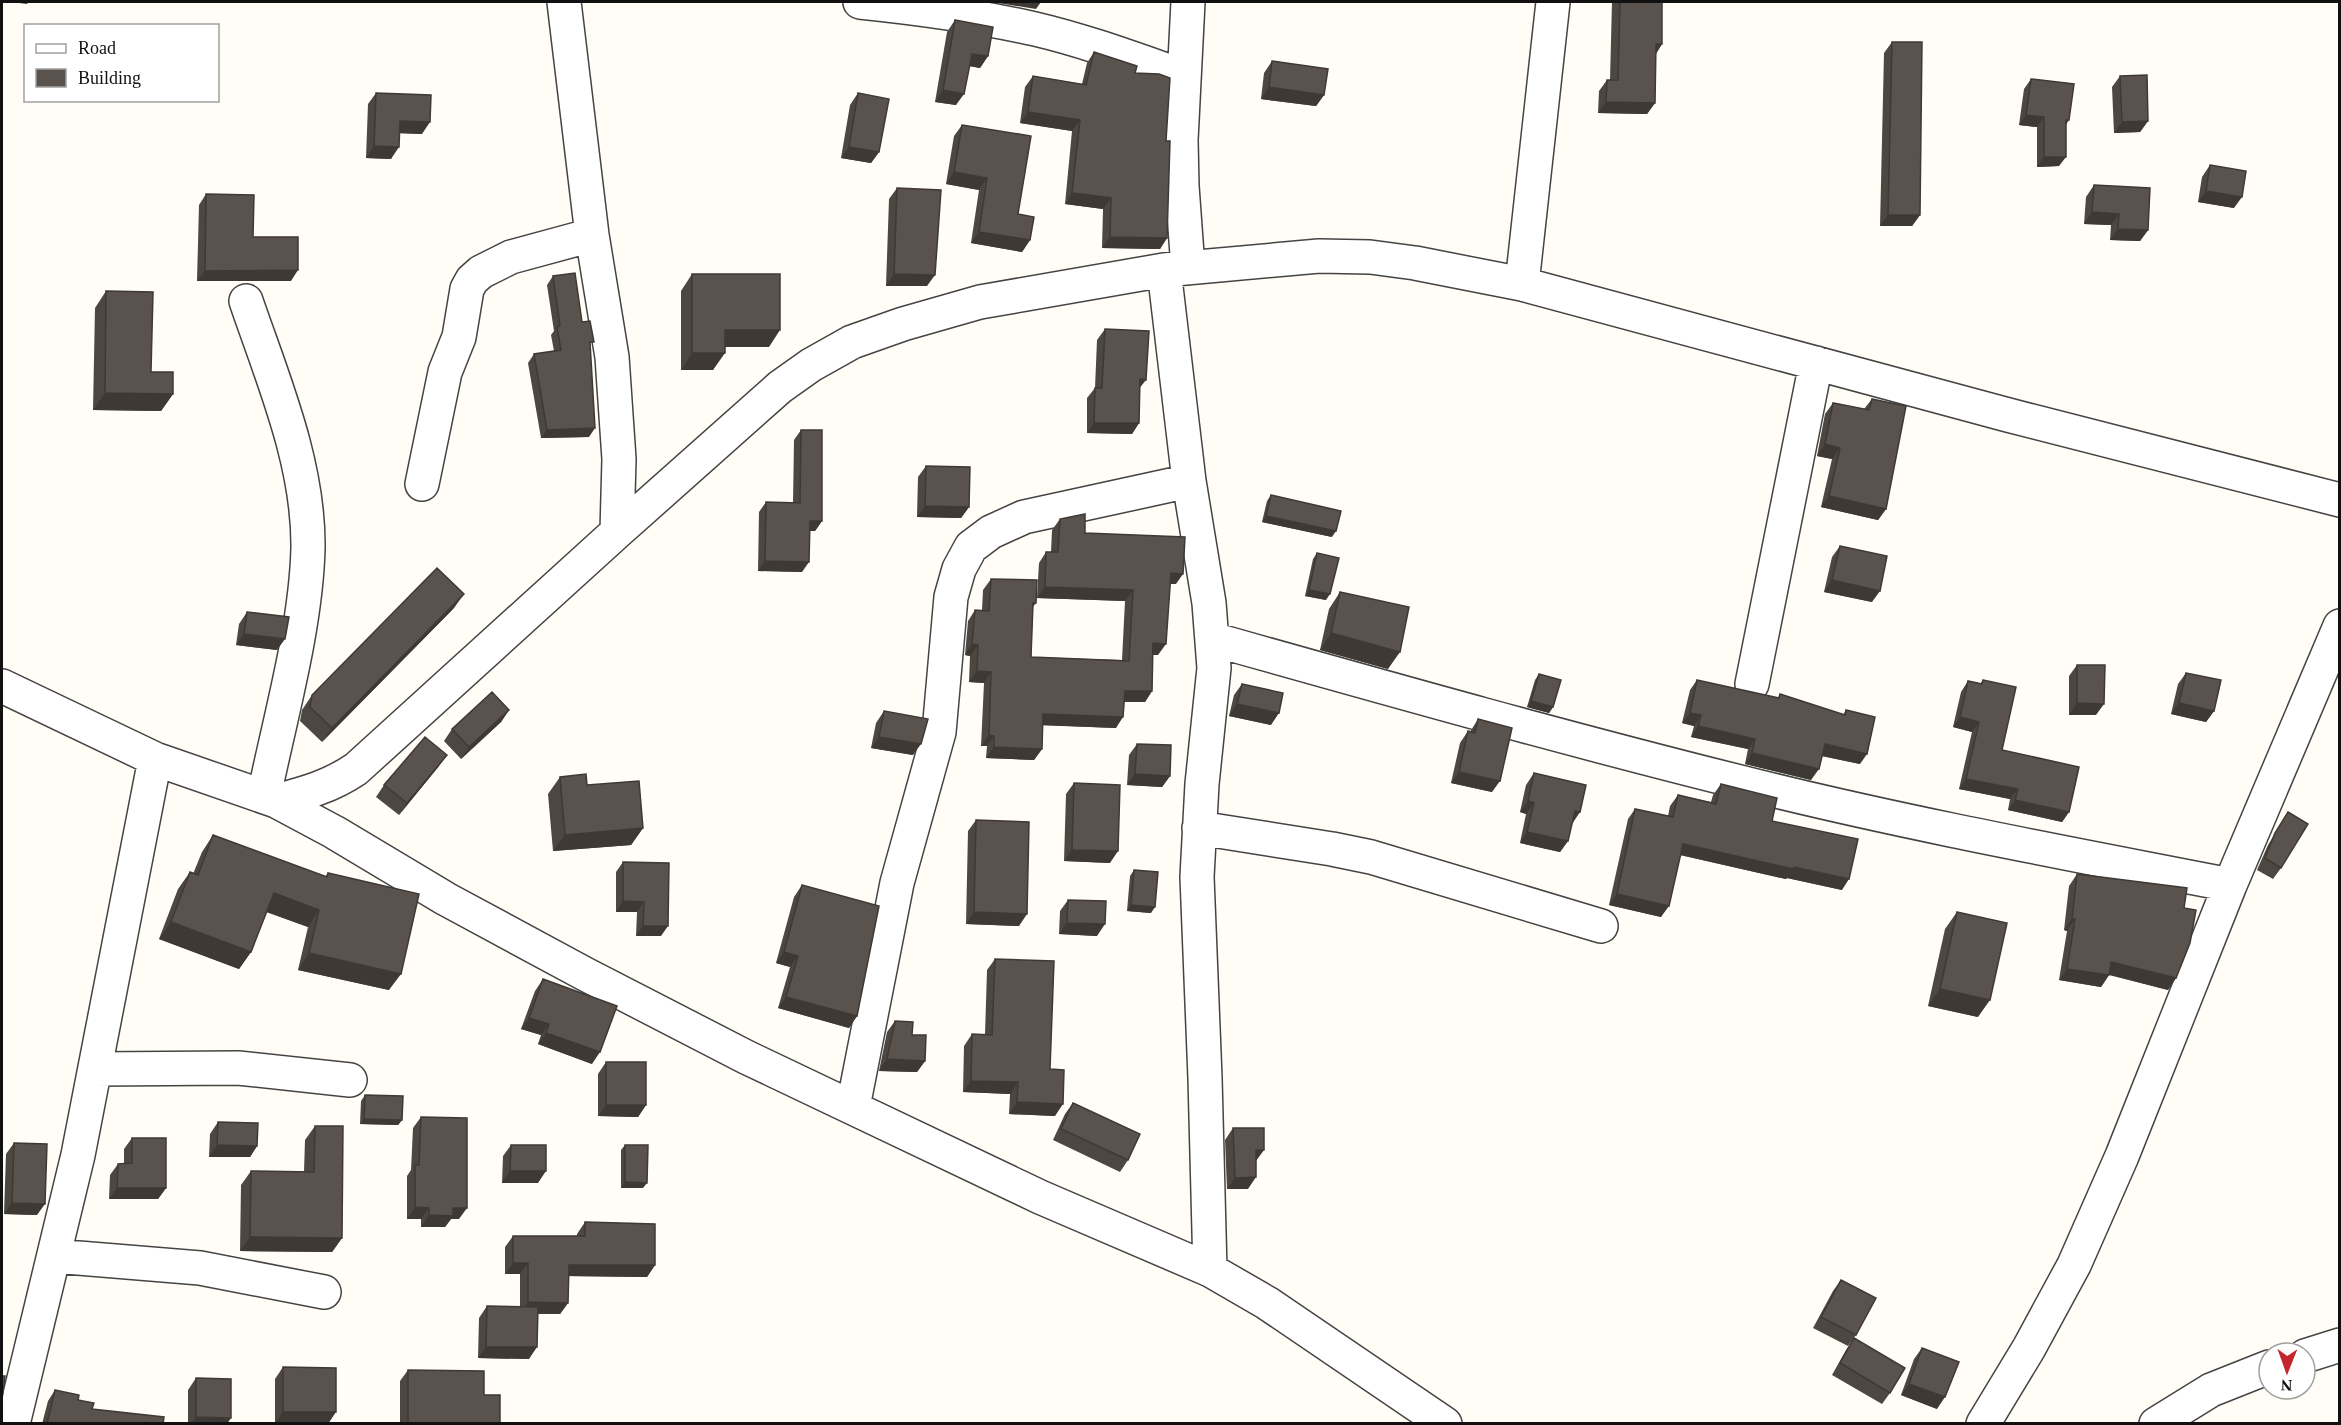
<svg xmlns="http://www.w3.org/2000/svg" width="2341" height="1425" viewBox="0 0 2341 1425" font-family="'Times New Roman',serif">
<rect width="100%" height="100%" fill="#fffdf5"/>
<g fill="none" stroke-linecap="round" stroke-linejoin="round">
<defs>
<path id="minor" d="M564 2 592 235 612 357 619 459 617 532
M860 2C918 8 978 16 1035 29 1086 41 1134 59 1183 76
M1188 2 1181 140 1182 186 1188 268
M1164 270 1189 481 1209 603 1214 668 1202 784 1197 877 1205 1078 1210 1270
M1522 284 1553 2
M246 301C273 380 309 463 308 548 306 628 280 718 264 796
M422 484 445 372 459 337 467 289 472 280 481 272 511 257 592 235
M1212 639C1393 690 1574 741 1756 786 1913 825 2072 854 2230 885
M1752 684 1816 363
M2 686 155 759 276 801 334 832 446 899 585 974 746 1057 1040 1197 1210 1270 1267 1303 1445 1424
M276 801C306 793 331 786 356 769L617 532 780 387 811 365 852 342 903 324 980 302 1164 270 1319 256 1370 257 1415 263 1522 284 2008 415 2340 500
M1199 828 1332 849 1371 857 1601 926
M95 1069 238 1068 350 1080
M853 1107 897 883 939 732 951 597 959 569 971 547 991 532 1024 517 1189 481
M54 1256 200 1268 324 1292
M2305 1356 2340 1345
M13 1424 78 1155 155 759
M1983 1424 2029 1348 2074 1265 2122 1156 2230 885 2340 626
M2156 1424 2211 1390 2269 1367"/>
</defs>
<!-- minor casing -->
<use href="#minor" stroke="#444" stroke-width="36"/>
<!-- minor -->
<use href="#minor" stroke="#fff" stroke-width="33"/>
</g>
<!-- wall -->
<path fill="#4d4742" d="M1612 2H1662V44L1656 54 1655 103 1647 114 1598 113 1599 91 1607 80H1610Z
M955 20 988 56 980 68 969 66 956 105 935 102 947 32Z
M1892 42 1920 215 1912 226H1880L1884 53Z
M1094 52 1135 73 1166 141 1167 238 1160 249 1102 248 1103 209 1065 204 1072 131 1020 123 1025 87 1033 76 1082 84 1087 63Z
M1272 61 1324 95 1316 106 1261 99 1264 73Z
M2120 76 2148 121 2140 132 2114 133 2112 87Z
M2031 79 2069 120 2066 125 2059 166 2037 167V127L2019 125 2024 89Z
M376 93 422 134 400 133 391 159 366 158 368 104Z
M858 93 879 152 871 163 841 158 850 105Z
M962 125 1018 214 1030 240 1022 252 971 243 979 190 946 184 954 136Z
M2210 165 2234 208 2198 202 2202 177Z
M2094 185 2148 230 2140 241 2110 240 2111 225 2084 224 2086 197Z
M897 188 927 286H886L889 199Z
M206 194 253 237 291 281H197L199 205Z
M692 274 769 347H725L713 370H681V291Z
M553 276 582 322 590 347 589 437 541 438 528 363 534 354 554 351 551 335 554 331 547 285Z
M106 291 151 372 173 394 161 411 93 410 95 308Z
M1105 329 1140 389 1139 423 1132 434 1087 433V398L1095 388 1097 340Z
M1872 399 1886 509 1878 520 1821 507 1832 459 1817 456 1825 414 1833 403 1864 409Z
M801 430 822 521 815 531H810L802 572 758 571 759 512 766 502 793 503 794 440Z
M926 466 969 507 961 518 917 517 918 477Z
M1271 495 1332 537 1262 522 1267 501Z
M1060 519 1176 584H1170L1158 655H1153L1152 691 1145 702H1124L1116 728 1043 725 1042 749 1034 760 986 758 987 746H981L984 683 969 682 970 656 965 655 968 621 975 610H982L983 590 991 579 1036 603 1033 607 1031 657 1122 660 1125 601 1037 598 1039 563 1046 552H1051L1052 530Z
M1840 546 1872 602 1824 592 1832 557Z
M1317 553 1326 600 1305 596 1313 559Z
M1340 592 1388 669 1320 650 1329 609Z
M454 608 322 742 300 721 302 710 312 695Z
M247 612 277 650 236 645 239 624Z
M2077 665 2096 715H2069V676Z
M2186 673 2214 711 2206 722 2171 714 2178 684Z
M1539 674 1553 707 1549 713 1527 707 1535 680Z
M1697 680 1778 698 1780 694 1843 715 1846 710 1860 764 1822 756 1811 780 1745 764 1748 749 1691 737 1694 726 1682 723 1690 690Z
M1983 680 2002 750 2069 812 2062 822 2008 810 2010 799 1959 789 1972 732 1953 727 1961 692 1968 681 1980 684Z
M1242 684 1271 725 1229 716 1234 695Z
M509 710 501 722 461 759 444 741 452 729Z
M884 711 913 755 871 748 876 723Z
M1478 719 1492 792 1451 783 1460 743 1468 731 1470 732Z
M1137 744 1170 776 1162 787 1127 785 1129 755Z
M439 766 399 815 376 797 384 785Z
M1534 773 1568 841 1560 852 1520 843 1526 814 1520 812 1526 785Z
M560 777 587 785 643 828 631 845 553 851 548 794Z
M1074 783 1110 863 1064 861 1066 794Z
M1721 784 1772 821 1842 890 1787 878 1786 879 1680 855 1661 917 1609 905 1628 819 1635 809 1668 816 1670 806 1678 795 1711 802 1713 795Z
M2288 812 2281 868 2273 879 2257 870 2268 845Z
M976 820 1019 926 966 924 968 831Z
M213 835 325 877 328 873 389 990 298 970 308 927 266 912 251 952 239 969 159 939 178 889 190 872 193 874 202 852Z
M623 862 661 936H636L637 912H616V872Z
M1134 870 1151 913 1127 911 1130 876Z
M2077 874 2176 978 2168 990 2109 975 2101 987 2059 980 2067 931 2064 930 2069 886Z
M802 885 857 1016 849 1028 778 1008 790 967 776 963 794 897Z
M1068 900 1097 936 1059 934 1060 911Z
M1957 912 1978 1017 1928 1006 1945 929Z
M995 959 1050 1069 1055 1116 1009 1114 1010 1094 963 1092 964 1046 972 1034 985 1035 987 970Z
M543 979 592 1064 538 1044 541 1035 521 1029 535 991Z
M895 1021 912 1035 925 1061 917 1072 879 1071 887 1032Z
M606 1062 646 1105 638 1117 598 1116V1074Z
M365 1095 402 1120 398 1125 360 1124 361 1101Z
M1073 1103 1128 1160 1120 1172 1053 1140 1065 1114Z
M421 1117 459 1219H451L445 1227H421V1219H407V1176L411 1170 413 1128Z
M218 1122 257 1146 250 1157H209L210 1134Z
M315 1126 342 1238 332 1252 240 1251 241 1185 251 1171 304 1172 305 1140Z
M1233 1128 1248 1189H1227L1225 1140Z
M132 1138 166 1188 158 1199H109L110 1175 118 1164 124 1163V1149Z
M14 1143 37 1215 4 1214 6 1154Z
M511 1145 538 1183H502L503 1156Z
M625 1145 643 1188H621V1150Z
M585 1222 655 1265 647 1277 569 1276 568 1303 560 1314H537L529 1359 478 1358 479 1318 487 1306 520 1307V1274H505V1247L513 1236H577V1234Z
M1841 1280 1856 1335 1848 1346 1813 1328 1833 1291Z
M1854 1338 1890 1393 1882 1404 1832 1375 1846 1350Z
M1922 1348 1937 1409 1901 1395 1914 1359Z
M283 1367 336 1368 275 1423V1379Z
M408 1370 484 1395 500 1424H400V1381Z
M196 1378 227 1424H188V1390Z
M55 1390 78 1400 92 1409 163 1424H42L48 1401Z"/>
<!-- shaded-wall -->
<path fill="#3f3936" d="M11 2H28L27 4Z
M992 2H1041L1036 9Z
M1656 44H1662L1654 56Z
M972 54 988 56 980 68 964 65Z
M1269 87 1324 95 1316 106 1261 99Z
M943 90 964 94 956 105 935 102Z
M1606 102 1655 103 1647 114 1598 113Z
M1028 112 1080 120 1072 131 1020 123Z
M2026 115 2044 117 2037 127 2019 125Z
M400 121 430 122 422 134 392 133Z
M2148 121 2140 132 2114 133 2122 122Z
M374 146 399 147 391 159 366 158Z
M849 147 879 152 871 163 841 158Z
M2044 157H2066L2059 166 2037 167Z
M954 172 987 178 979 190 946 184Z
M2206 191 2242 197 2234 208 2198 202Z
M1072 193 1111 198 1103 209 1065 204Z
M2092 212 2119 214 2111 225 2084 224Z
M1888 215H1920L1912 226H1880Z
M2118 229 2148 230 2140 241 2110 240Z
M979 232 1030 240 1022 252 971 243Z
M1110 237 1167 238 1160 249 1102 248Z
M298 270 291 281H197L205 271Z
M894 274 935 275 927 286H886Z
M725 330H780L769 347H713Z
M692 353H725L713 370H681Z
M1140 379 1146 380 1138 390Z
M105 393 173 394 161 411 93 410Z
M1094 423H1139L1132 434 1087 433Z
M595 428 589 437 541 438 547 430Z
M1825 444 1840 448 1832 459 1817 456Z
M1829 496 1886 509 1878 520 1821 507Z
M925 506 969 507 961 518 917 517Z
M1266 516 1336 531 1332 537 1262 522Z
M810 521H822L815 531H803Z
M765 561 809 562 802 572 758 571Z
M1171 573 1183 574 1176 584H1163Z
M1832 580 1880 591 1872 602 1824 592Z
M1045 587 1133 590 1125 601 1037 598Z
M1309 590 1330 594 1326 600 1305 596Z
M464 594 454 608 322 742 332 728Z
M1331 633 1400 652 1388 669 1320 650Z
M244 634 285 639 277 650 236 645Z
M1153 643 1166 644 1158 655 1146 654Z
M972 644 978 645 970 656 965 655Z
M977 671 991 672 984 683 969 682Z
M1125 691H1152L1145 702H1117Z
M1531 701 1553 707 1549 713 1527 707Z
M2077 703 2104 704 2096 715H2069Z
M2179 703 2214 711 2206 722 2171 714Z
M1237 704 1279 713 1271 725 1229 716Z
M509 710 501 722 461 759 469 747Z
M1690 713 1701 715 1694 726 1682 723Z
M1043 714 1123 717 1116 728 1035 725Z
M1960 717 1979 722 1972 732 1953 727Z
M1698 726 1755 739 1748 749 1691 737Z
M989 735 994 736 987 746H981Z
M879 737 921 744 913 755 871 748Z
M1825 744 1867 754 1860 764 1817 755Z
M994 747 1042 749 1034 760 986 758Z
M1752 753 1819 769 1811 780 1745 764Z
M447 755 439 766 399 815 407 803Z
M1459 772 1500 781 1492 792 1451 783Z
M1135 774 1170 776 1162 787 1127 785Z
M1966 779 2018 789 2010 799 1959 789Z
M2015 800 2069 812 2062 822 2008 810Z
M1528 801 1534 803 1526 814 1520 812Z
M1575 811 1580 812 1572 824Z
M643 828 631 845 553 851 565 835Z
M1527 832 1568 841 1560 852 1520 843Z
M1683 844 1794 867 1849 879 1842 890 1787 878 1786 879 1676 854Z
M1072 850 1118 851 1110 863 1064 861Z
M274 893 319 910 308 927 262 910Z
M1617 894 1669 906 1661 917 1609 905Z
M623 901 644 902 637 912H616Z
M1131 905 1155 907 1151 913 1127 911Z
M974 912 1027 914 1019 926 966 924Z
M2072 919H2075L2067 931 2064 930Z
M171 922 251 952 239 969 159 939Z
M1067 923 1105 924 1097 936 1059 934Z
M643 926H668L661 936H636Z
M784 952 798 956 790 967 776 963Z
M309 953 401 974 389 990 298 970Z
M2111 962 2176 978 2168 990 2103 973Z
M2067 969 2109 975 2101 987 2059 980Z
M1940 989 1990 1000 1978 1017 1928 1006Z
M786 997 857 1016 849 1028 778 1008Z
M529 1018 549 1024 541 1035 521 1029Z
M546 1033 600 1052 592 1064 538 1044Z
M887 1059 925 1061 917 1072 879 1071Z
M971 1081 1018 1082 1010 1094 963 1092Z
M1017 1102 1063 1104 1055 1116 1009 1114Z
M606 1105H646L638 1117 598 1116Z
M364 1119 402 1120 398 1125 360 1124Z
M217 1145 257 1146 250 1157H209Z
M1256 1150H1264L1256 1161Z
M510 1171H546L538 1183H502Z
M1256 1177 1248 1189H1227L1235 1178Z
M625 1182 647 1183 643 1188H621Z
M117 1188H166L158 1199H109Z
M12 1203 45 1204 37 1215 4 1214Z
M415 1207 429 1208 421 1219H407Z
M453 1208H467L459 1219H451L445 1227H421L429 1215Z
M250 1237 342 1238 332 1252 240 1251Z
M513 1263H528L520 1274H505Z
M569 1265H655L647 1277 561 1276Z
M528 1302 568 1303 560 1314 520 1313Z
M486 1347H537L529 1359 478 1358Z
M1909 1384 1945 1397 1937 1409 1901 1395Z
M283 1412H336L328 1424 275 1423Z
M196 1417 231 1418 227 1424H191Z"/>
<!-- building -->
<path fill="#5a524d" stroke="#3f3936" stroke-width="1.5" d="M1620 2H1662V44H1656L1655 103 1606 102 1607 80H1618Z
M955 20 993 27 988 56 972 54 964 94 943 90Z
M1892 42H1922L1920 215H1888Z
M1094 52 1137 66 1135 73 1159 74 1170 78 1166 141H1170L1167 238 1110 237 1111 198 1072 193 1080 120 1028 112 1033 76 1086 85Z
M1272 61 1328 69 1324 95 1269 87Z
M2147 75 2148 121 2122 122 2120 76Z
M2031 79 2074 84 2069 120H2066V157H2044V117L2026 115Z
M376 93 431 95 430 122 400 121 399 147 374 146Z
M858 93 889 99 879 152 849 147Z
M962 125 1031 136 1018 214 1034 217 1030 240 979 232 987 178 954 172Z
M2210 165 2246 171 2242 197 2206 191Z
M2094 185 2150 188 2148 230 2118 229 2119 214 2092 212Z
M897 188 941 190 935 275 894 274Z
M206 194 254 195 253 237H298V270L205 271Z
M575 273 582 322 590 321 594 342H590L595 428 547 430 534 354 561 350 557 327 560 326 553 276Z
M692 274H780V330H725V353H692Z
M106 291 153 292 151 372H173V394L105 393Z
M1105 329 1149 331 1146 380 1140 379 1139 423H1094L1095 388H1102Z
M1872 399 1906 406 1886 509 1829 496 1840 448 1825 444 1833 403 1869 410Z
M801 430H822V521H810L809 562 765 561 766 502 800 503Z
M926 466 970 467 969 507 925 506Z
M1271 495 1341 511 1336 531 1266 516Z
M1085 514V533L1185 537 1183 574 1171 573 1166 644 1153 643 1152 691H1125L1123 717 1043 714 1042 749 994 747V736L989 735 991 672 977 671 978 645 972 644 975 610 989 611 991 579 1037 580 1036 603H1033L1031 657 1129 661 1133 590 1045 587 1046 552H1058L1060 519Z
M1840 546 1887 556 1880 591 1832 580Z
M1317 553 1339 558 1330 594 1309 590Z
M437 568 464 594 332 728 310 707 312 695Z
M1340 592 1409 607 1400 652 1331 633Z
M247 612 289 617 285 639 244 634Z
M2077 665H2105L2104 704 2077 703Z
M2186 673 2221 680 2214 711 2179 703Z
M1539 674 1561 680 1553 707 1531 701Z
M1697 680 1779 698 1780 694 1845 715 1846 710 1875 717 1867 754 1825 744 1819 769 1752 753 1755 739 1698 726 1701 715 1690 713Z
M1983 680 2016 687 2002 750 2079 767 2069 812 2015 800 2018 789 1966 779 1979 722 1960 717 1968 681 1982 684Z
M1242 684 1283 693 1279 713 1237 704Z
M492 692 509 710 469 747 452 729Z
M884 711 928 719 921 744 879 737Z
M1478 719 1512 728 1500 781 1459 772 1468 731 1475 733Z
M425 737 447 755 407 803 384 785Z
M1137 744 1171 745 1170 776 1135 774Z
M1534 773 1586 785 1580 812 1575 811 1568 841 1527 832 1534 803 1528 801Z
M586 774 587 785 639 781 643 828 565 835 560 777Z
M1074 783 1120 785 1118 851 1072 850Z
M1721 784 1777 798 1772 821 1858 839 1849 879 1794 867 1793 869 1683 844 1669 906 1617 894 1635 809 1673 817 1678 795 1716 804Z
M2288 812 2308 824 2281 868 2265 858 2275 833Z
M976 820 1029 822 1027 914 974 912Z
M213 835 327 877 328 873 419 894 401 974 309 953 319 910 274 893 251 952 171 922 190 872 198 875Z
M623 862 669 863 668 926H643L644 902 623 901Z
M1134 870 1158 872 1155 907 1131 905Z
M2077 874 2187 888 2184 908 2196 910 2190 943 2176 978 2111 962 2109 975 2067 969 2075 919H2072Z
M802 885 879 906 857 1016 786 997 798 956 784 952Z
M1068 900 1106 901 1105 924 1067 923Z
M1957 912 2007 923 1990 1000 1940 989Z
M995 959 1054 961 1050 1069 1064 1070 1063 1104 1017 1102 1018 1082 971 1081 972 1034 992 1035Z
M543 979 617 1006 600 1052 546 1033 549 1024 529 1018Z
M895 1021 913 1022 912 1035H926L925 1061 887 1059Z
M606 1062H646V1105H606Z
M365 1095 403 1096 402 1120 364 1119Z
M1073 1103 1140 1134 1128 1160 1061 1129Z
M421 1117 467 1118V1208H453V1216L429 1215V1208L415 1207V1165H419Z
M218 1122 258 1123 257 1146 217 1145Z
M315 1126H343L342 1238 250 1237 251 1171 314 1172Z
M1233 1128H1264V1150H1256V1177L1235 1178Z
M132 1138H166V1188H117L118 1164 132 1163Z
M14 1143 47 1144 45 1204 12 1203Z
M511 1145H546V1171H510Z
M625 1145H648L647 1183 625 1182Z
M585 1222 655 1224V1265H569L568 1303 528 1302V1263H513V1236H585Z
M1841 1280 1876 1298 1856 1335 1821 1317Z
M487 1306 538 1307 537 1347H486Z
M1854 1338 1905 1368 1890 1393 1840 1363Z
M1922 1348 1959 1362 1945 1397 1909 1384Z
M283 1367 336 1368V1412H283Z
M408 1370 484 1371V1395H500V1424H408Z
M2 1376H5L2 1400Z
M196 1378 231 1379V1418L196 1417Z
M55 1390 79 1395 78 1400 94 1403 92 1409 164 1417 163 1424H47Z"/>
<!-- border -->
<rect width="2341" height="1425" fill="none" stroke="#111111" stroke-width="6"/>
<!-- legend -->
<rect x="24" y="24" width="195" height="78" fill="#ffffff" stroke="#a0a0a0" stroke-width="1.5"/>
<rect x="36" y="44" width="30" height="9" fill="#ffffff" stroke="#a0a0a0" stroke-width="1.5"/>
<text x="78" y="54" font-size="18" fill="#111111">Road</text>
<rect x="36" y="69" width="30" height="18" fill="#5a524d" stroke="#a0a0a0" stroke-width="1.5"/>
<text x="78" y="84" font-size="18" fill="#111111">Building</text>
<!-- north arrow -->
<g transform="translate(2287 1371) rotate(181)"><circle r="28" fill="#ffffff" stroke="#a0a0a0" stroke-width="1.5"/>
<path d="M0-4.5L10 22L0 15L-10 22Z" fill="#c4262e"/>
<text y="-9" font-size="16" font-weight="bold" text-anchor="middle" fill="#111111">N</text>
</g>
</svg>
